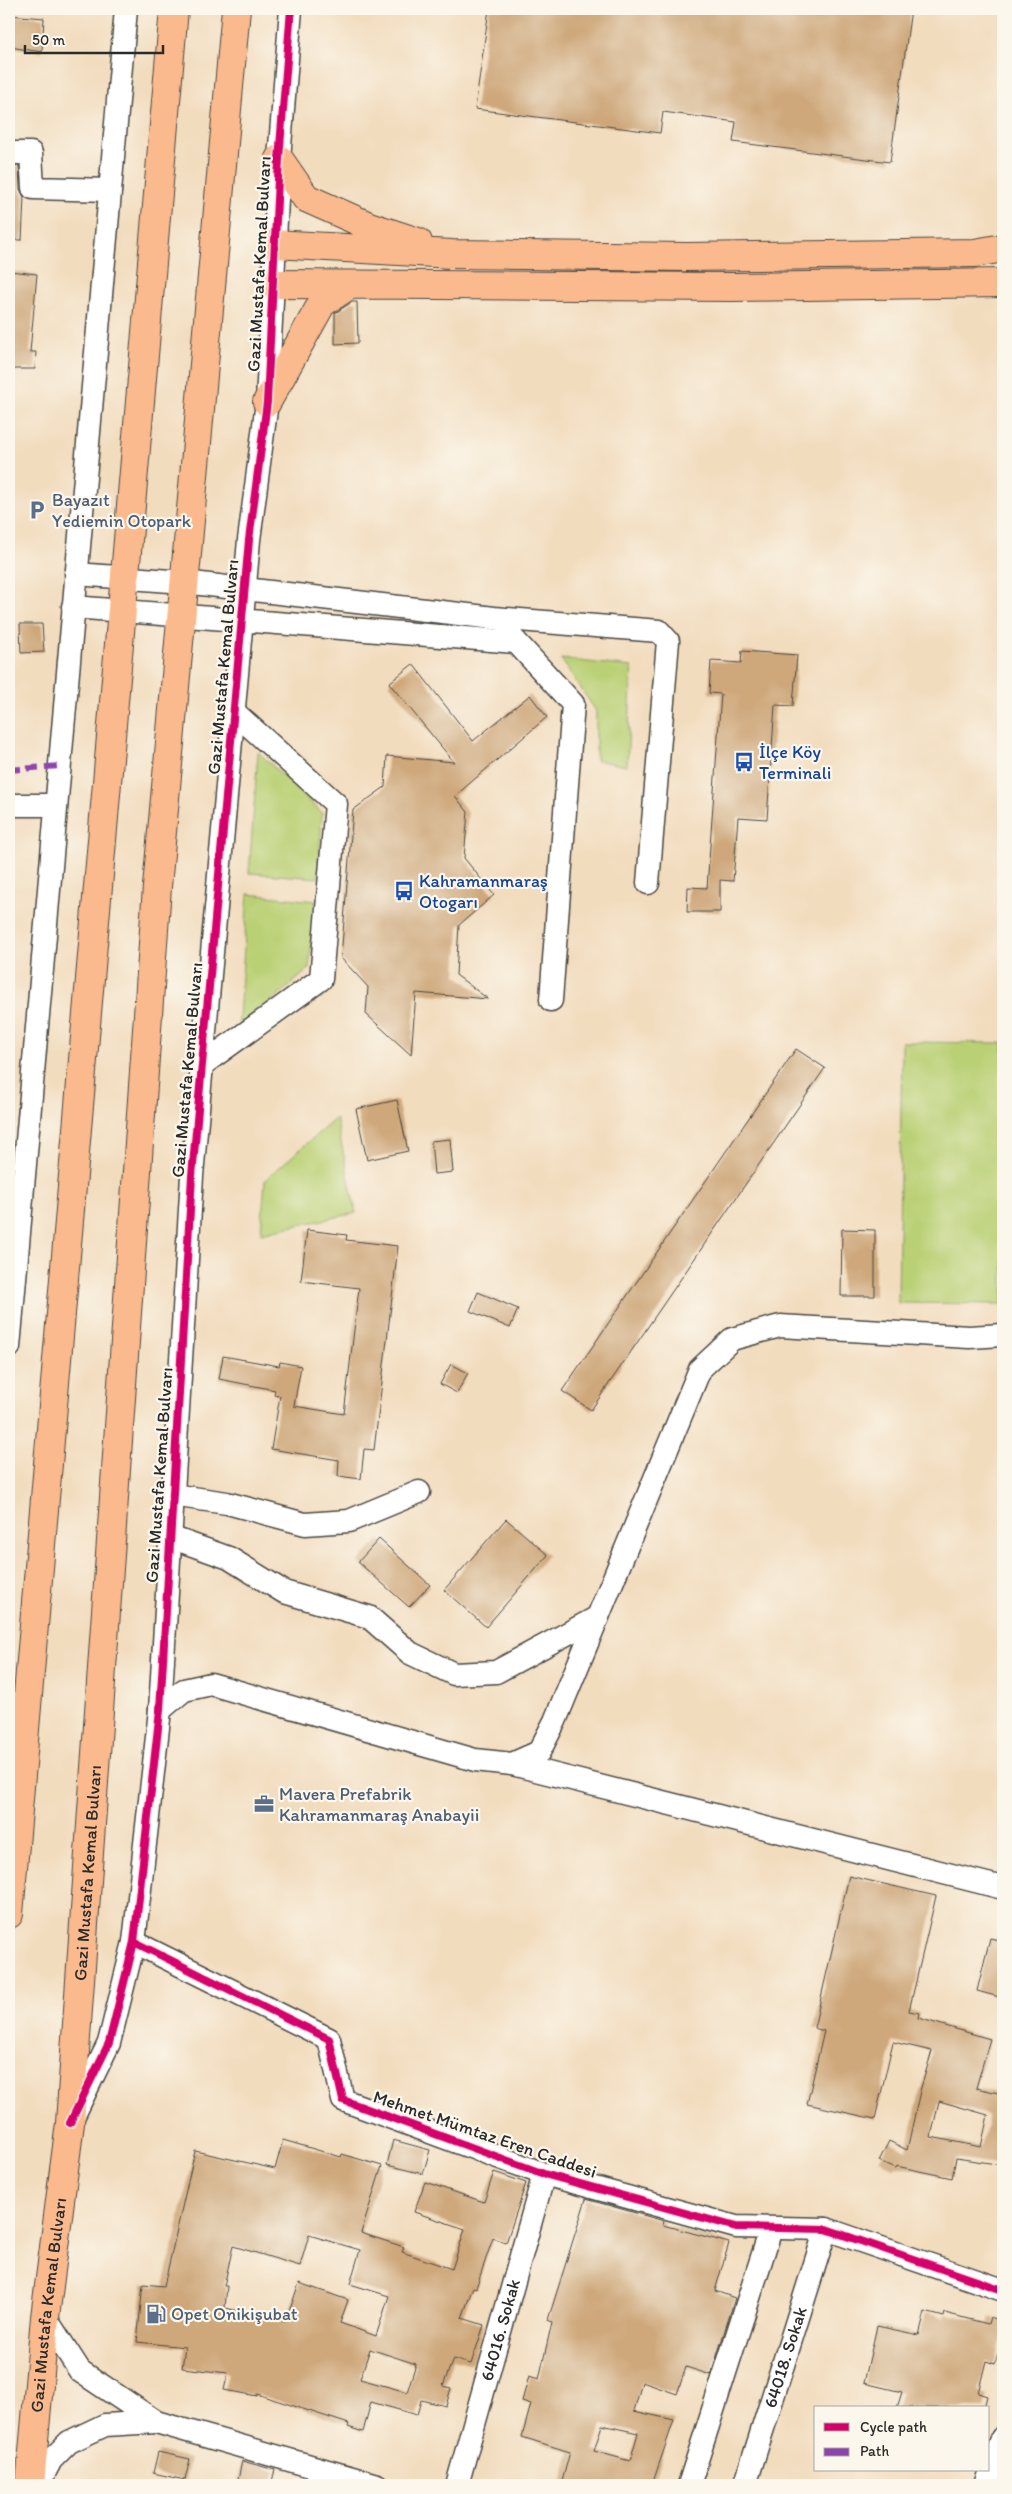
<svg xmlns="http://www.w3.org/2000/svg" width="1012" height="2494" viewBox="0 0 1012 2494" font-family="Itim,sans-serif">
<rect width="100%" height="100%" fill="#fbf7ec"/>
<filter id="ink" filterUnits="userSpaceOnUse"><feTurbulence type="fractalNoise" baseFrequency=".02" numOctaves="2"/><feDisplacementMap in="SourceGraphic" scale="10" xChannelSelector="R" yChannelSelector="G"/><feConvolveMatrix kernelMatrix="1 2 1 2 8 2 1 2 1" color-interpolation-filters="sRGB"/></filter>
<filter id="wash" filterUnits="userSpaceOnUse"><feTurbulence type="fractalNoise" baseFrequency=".0096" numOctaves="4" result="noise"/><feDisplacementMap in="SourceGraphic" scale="20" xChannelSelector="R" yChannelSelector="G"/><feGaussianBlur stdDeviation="1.12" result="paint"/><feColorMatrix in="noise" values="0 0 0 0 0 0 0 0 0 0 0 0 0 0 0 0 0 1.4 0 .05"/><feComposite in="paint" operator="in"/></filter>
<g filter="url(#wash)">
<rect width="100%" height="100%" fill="#f2dcbe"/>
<!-- green -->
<path fill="#bad074" stroke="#727e50" d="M561 659 632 667 627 766 596 760V711Z
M258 752 322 813 318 878 249 873Z
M248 894 316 901 309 969 238 1030Z
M902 1042 1003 1043V1304L898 1303Z
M336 1118 356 1213 261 1233 265 1180Z"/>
<g id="blocks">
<!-- building -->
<path fill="#cea77a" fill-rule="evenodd" d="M489 9H911L890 162 733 142 736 122 663 112 660 133 475 109Z
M9 15 44 18 42 52 9 47Z
M9 166H19L20 189 24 197 22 240H9Z
M9 271 37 274 30 352H36L35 369H9L11 328H9Z
M352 302H357L358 343 335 344V313Z
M20 624H42L44 652 21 653Z
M742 651 797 655 793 706 775 705 767 819 738 817 733 881 720 880V912H687L688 887 707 888 721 694 709 693 711 661 741 663Z
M413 664 473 741 530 695 547 717 455 796 468 812 464 858 494 895 459 925 456 975 488 999 416 993 411 1055 366 1014 368 987 341 958 353 810 385 787 387 756 454 762 389 683Z
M796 1049 825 1068 591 1410 562 1391Z
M397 1100 408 1151 367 1160 356 1109Z
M450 1139 453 1172 434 1174 431 1141Z
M842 1229 875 1230V1296H841Z
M307 1230 347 1235 346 1240 398 1246 374 1450 364 1449 361 1479 338 1476 339 1460 271 1449 280 1396 274 1395 275 1390 219 1379 223 1356 279 1366 280 1362 301 1366 294 1406 344 1414 359 1288 301 1281Z
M478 1292 518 1309 510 1328 470 1311Z
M451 1364 468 1373 457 1393 440 1384Z
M506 1519 548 1555 486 1627 444 1590Z
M379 1539 430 1585 409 1607 358 1562Z
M849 1876 936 1896 909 2011 919 2013 918 2018 990 2039 976 2088 1003 2094V2165L956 2158 952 2178 896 2166 895 2168 879 2161 889 2141 907 2150 920 2091 932 2051 893 2042 875 2119 807 2104 824 2031 814 2028ZM939 2101 988 2115 981 2147 931 2137Z
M990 1938 1003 1941V1998L977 1991Z
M283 2140 341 2157 342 2154 382 2166 361 2233 404 2247 402 2252 452 2269 465 2229 414 2212 425 2182 484 2202 494 2172 526 2183 506 2243 493 2238 476 2288 473 2287 462 2318 484 2325 471 2364 453 2359 443 2386 451 2388 446 2406 421 2400 417 2415 371 2402 363 2432 348 2427 349 2424 257 2394V2396L224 2390 228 2373 182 2368 185 2347 137 2342 143 2284 164 2286 195 2151 275 2169ZM309 2235 360 2250 350 2284 389 2296 376 2336 340 2323 348 2300 299 2283 286 2321 225 2308 227 2286H224L233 2246 300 2266ZM370 2349 416 2364 407 2392 360 2379Z
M393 2140 430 2150 423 2174 387 2165Z
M586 2199 664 2221 663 2225 729 2243 715 2291 735 2298 711 2375 686 2367 677 2394 642 2382 634 2411 674 2420 652 2485H561L570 2452 522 2437 531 2404 522 2401 529 2376 539 2379 552 2322 548 2320ZM602 2425 638 2433 630 2461 594 2451Z
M925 2312 944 2317 945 2313 988 2324 990 2317 1003 2321V2335L995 2364 986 2361 978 2393 987 2396 984 2408H897L902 2392 864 2383 877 2326 919 2335Z
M158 2452 190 2459 185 2480 153 2473Z
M242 2461 275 2470 271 2485H237Z"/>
</g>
</g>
<g filter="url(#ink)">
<use href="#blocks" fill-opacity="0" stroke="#494641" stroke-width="1"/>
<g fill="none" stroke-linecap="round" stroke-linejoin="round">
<defs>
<g id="minor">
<path d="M9 153H31L33 188 110 190"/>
<path d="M76 574 184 582 494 618 659 631 668 641 648 883"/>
<path d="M73 607 516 642"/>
<path d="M507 632 573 704 551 1000"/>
<path d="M9 805H56"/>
<path d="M203 1064 321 979 336 804 234 712"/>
<path d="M9 1347 126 9"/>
<path d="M172 1495 227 1503 305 1524 349 1521 419 1492"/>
<path d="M170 1537 229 1558 284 1592 369 1617 410 1653 454 1674 496 1672 598 1617"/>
<path d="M160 1710 184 1690 211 1684 475 1760 512 1764 539 1752 555 1721 700 1369 732 1339 780 1326 969 1337 1003 1335"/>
<path d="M512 1764 1003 1888"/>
<path d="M134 1942 329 2039 343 2100 544 2174 736 2227 826 2229 1003 2290"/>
<path d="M73 2117 109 2043 134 1942 160 1710 192 1176 249 540 267 402 279 159 291 9"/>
<path d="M45 2317 80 2371 156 2422 377 2485"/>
<path d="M38 2485 51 2460 69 2442 105 2425 156 2422"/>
<path id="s1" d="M457 2485 544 2174"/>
<path d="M689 2485 771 2229"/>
<path id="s2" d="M745 2485 826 2229"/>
<path d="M986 2485 1003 2437"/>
</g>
<path id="major" d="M279 159 306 198 369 226 418 242
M274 244 452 254 687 257 975 253 1003 248
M273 284 732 287 1003 283
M267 402 322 303 348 286"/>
<g id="highway">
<path d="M9 1914 174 9"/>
<path id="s3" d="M30 2485 45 2317 70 2123 157 887 236 9"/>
</g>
</defs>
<!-- minor casing -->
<use href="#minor" stroke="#494641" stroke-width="25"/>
<!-- major casing -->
<use href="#major" stroke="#494641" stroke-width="30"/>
<!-- highway casing -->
<use href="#highway" stroke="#494641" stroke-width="30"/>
<!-- minor -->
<use href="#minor" stroke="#fff" stroke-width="22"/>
<!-- major -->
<use href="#major" stroke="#fbba8d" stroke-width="28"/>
<!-- highway -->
<use href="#highway" stroke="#fbba8d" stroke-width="28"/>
<!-- quiet -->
<path stroke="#8e44ad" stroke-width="6" stroke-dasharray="12 6" stroke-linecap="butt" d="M9 770 59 766"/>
<defs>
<path id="cycleway" d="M134 1942 329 2039 343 2100 544 2174 736 2227 826 2229 1003 2290
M70 2123 109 2043 134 1942 160 1710 192 1176 249 540 267 402 279 159 291 9"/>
</defs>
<!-- cycleway casing -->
<use href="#cycleway" stroke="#fbf7ec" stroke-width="11"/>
<!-- cycleway -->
<use href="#cycleway" stroke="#d6006c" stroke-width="8"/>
</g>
</g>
<!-- icons -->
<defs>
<symbol id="parking-bare" viewBox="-9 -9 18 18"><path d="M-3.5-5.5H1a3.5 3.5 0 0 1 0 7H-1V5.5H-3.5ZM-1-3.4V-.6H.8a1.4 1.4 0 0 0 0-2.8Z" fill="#5c6f8a" stroke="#fbf7ec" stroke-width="2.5" paint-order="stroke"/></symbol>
<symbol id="bus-bare" viewBox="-9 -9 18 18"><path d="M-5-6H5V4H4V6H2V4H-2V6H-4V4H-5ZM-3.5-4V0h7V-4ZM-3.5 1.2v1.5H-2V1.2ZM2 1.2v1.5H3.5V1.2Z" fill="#1a4fb4" stroke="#fbf7ec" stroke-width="2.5" paint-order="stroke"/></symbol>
<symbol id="office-bare" viewBox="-9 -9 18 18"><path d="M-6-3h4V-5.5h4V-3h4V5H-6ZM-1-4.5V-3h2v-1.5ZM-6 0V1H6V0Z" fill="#5c6f8a" stroke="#fbf7ec" stroke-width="2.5" paint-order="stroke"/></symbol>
<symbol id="fuel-bare" viewBox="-9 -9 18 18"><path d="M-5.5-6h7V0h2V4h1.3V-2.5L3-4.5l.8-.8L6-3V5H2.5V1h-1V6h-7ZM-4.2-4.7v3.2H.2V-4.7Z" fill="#5c6f8a" stroke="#fbf7ec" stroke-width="2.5" paint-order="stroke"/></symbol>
</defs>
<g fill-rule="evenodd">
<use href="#parking-bare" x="23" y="496" width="28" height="28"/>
<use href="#bus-bare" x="730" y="748" width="28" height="28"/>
<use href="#bus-bare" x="390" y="877" width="28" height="28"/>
<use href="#office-bare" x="250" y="1790" width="28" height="28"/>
<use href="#fuel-bare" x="142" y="2300" width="28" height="28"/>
</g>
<g text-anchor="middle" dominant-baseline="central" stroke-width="4.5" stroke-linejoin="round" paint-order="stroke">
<!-- street labels -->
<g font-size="18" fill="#2b2b2b" stroke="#fbf7ec">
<text transform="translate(259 264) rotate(-87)">Gazi Mustafa Kemal Bulvarı</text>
<text transform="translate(223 667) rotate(-85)">Gazi Mustafa Kemal Bulvarı</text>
<text transform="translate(187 1070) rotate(-85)">Gazi Mustafa Kemal Bulvarı</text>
<text transform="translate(159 1475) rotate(-86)">Gazi Mustafa Kemal Bulvarı</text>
<text stroke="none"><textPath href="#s3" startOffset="615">Gazi Mustafa Kemal Bulvarı</textPath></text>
<text transform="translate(485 2134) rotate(19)">Mehmet Mümtaz Eren Caddesi</text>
<text stroke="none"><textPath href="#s3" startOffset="181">Gazi Mustafa Kemal Bulvarı</textPath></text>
<text stroke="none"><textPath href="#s1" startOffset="161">64016. Sokak</textPath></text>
<text stroke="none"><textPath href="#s2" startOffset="134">64018. Sokak</textPath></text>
</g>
<!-- service labels -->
<g font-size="18" fill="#4e5e75" stroke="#fbf7ec" text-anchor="start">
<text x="52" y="500">Bayazıt<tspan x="52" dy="21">Yediemin Otopark</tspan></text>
<text x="279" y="1794">Mavera Prefabrik<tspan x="279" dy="21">Kahramanmaraş Anabayii</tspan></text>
<text x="171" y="2314">Opet Onikişubat</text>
</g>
<!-- transit labels -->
<g font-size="18" fill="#164399" stroke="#fbf7ec" text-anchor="start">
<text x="759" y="752">İlçe Köy<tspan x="759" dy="21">Terminali</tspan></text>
<text x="419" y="881">Kahramanmaraş<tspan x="419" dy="21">Otogarı</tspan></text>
</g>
</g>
<!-- margin -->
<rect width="1012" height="2494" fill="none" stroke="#fbf7ec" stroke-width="30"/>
<!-- legend -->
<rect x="814" y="2406" width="175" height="65" fill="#fbf7ec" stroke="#a8a59f"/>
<rect x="824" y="2423" width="25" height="8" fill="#d6006c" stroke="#a8a59f"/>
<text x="860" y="2432" font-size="15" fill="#2b2b2b">Cycle path</text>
<rect x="824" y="2448" width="25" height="8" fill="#8e44ad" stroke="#a8a59f"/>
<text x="860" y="2456" font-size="15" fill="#2b2b2b">Path</text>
<!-- scale -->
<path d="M25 45v8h138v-8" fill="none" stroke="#2b2b2b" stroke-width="2.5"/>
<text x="32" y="45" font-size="15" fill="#2b2b2b" stroke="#fbf7ec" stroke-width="4" paint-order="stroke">50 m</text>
</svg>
